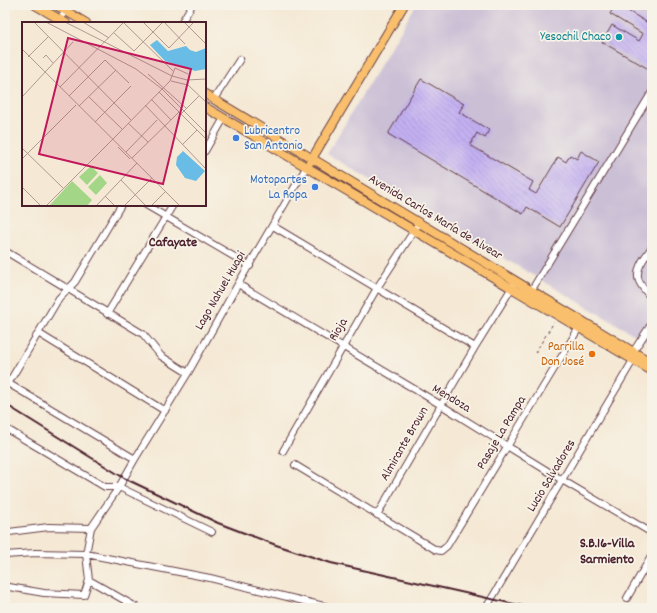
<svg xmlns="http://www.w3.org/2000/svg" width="657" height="613" viewBox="0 0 657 613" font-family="Dekko,sans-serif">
<defs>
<pattern id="building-back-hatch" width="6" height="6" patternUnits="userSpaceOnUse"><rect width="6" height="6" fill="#c3b1f3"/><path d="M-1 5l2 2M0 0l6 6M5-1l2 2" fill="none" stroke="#a08fc5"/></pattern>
</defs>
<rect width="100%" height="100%" fill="#f7f3e8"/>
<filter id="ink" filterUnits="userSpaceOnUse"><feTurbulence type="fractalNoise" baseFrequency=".025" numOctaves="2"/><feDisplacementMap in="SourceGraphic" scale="8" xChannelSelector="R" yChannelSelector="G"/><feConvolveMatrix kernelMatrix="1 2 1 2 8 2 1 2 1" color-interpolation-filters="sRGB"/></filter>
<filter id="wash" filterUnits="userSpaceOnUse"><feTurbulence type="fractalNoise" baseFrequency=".012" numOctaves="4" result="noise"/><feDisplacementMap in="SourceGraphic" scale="16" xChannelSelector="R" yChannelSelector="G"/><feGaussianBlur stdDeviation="0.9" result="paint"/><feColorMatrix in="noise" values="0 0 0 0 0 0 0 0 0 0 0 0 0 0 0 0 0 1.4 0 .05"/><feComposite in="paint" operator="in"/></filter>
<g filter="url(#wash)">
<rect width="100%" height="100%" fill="#f5e9d5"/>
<!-- industrial -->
<path fill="#cbbfd5" d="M416 5H652V345L327 154Z"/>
<g id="blocks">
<!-- building -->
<path fill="url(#building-back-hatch)" d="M615 5H618L648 23 652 16V71L602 42 612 25 639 41 643 34 610 14Z
M421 79 464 104 459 112 489 130 485 138 477 133 470 145 533 182 529 190 536 194 558 157 566 162 570 155 577 159 581 151 599 162 560 227 527 207 523 214 388 134Z"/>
</g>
</g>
<g filter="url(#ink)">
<use href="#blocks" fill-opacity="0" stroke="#643d44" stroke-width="1"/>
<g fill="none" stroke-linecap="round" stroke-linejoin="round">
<defs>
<path id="minor" d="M60 20 69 5
M181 23 192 5
M214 99 240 59
M205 151 224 118
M146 205 250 266
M273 226 475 347
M652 247C646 256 634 269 639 281 642 288 648 294 652 299
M5 251 143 334 161 356 188 373
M238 284 441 405 562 480 652 533
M531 291 652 92
M107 314 173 205
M38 333 165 411
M633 352 652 323
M6 382 135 459
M8 384 59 298 75 282 121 205
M5 428 105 487H119L212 532
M283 451 377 288 419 223
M295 465 436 550 441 551 447 546 580 326
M377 515 475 347 516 281
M5 531 9 532 49 527 91 528
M5 555 35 553 86 554 210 578 332 608
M89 580 138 608
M9 587 44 593 84 595 89 580 86 554 91 528 119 487 135 459 188 373 238 284 307 166
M627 598 652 555
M486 608 635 357"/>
<path id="major" d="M35 5 66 23
M56 5 86 23
M205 94 652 363
M205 107 652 371
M310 162 404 5"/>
</defs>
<!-- minor casing -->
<use href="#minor" stroke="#643d44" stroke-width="8"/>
<!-- major casing -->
<use href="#major" stroke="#643d44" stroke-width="10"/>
<!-- path -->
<path stroke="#643d44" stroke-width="1" stroke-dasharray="3 3" stroke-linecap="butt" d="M535 353 554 322"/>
<!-- minor -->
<use href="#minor" stroke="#fff" stroke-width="6"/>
<!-- major -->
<use href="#major" stroke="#f9bf6d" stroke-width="8"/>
<!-- rail -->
<path stroke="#4a1f2b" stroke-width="2" d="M5 404 124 478 218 523 276 545 331 563 532 608"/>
</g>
</g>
<!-- markers -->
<circle fill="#0f9aa8" stroke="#f7f3e8" stroke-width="1.5" cx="619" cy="37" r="4"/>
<g fill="#3f7fe0" stroke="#f7f3e8" stroke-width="1.5">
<circle cx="236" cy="138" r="4"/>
<circle cx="315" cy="187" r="4"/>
</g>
<circle fill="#e8710a" stroke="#f7f3e8" stroke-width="1.5" cx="592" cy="354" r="4"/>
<g text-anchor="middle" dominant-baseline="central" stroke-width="3.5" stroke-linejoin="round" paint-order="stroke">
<!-- culture labels -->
<g font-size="13" fill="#0d838f" stroke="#f7f3e8" text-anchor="end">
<text x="611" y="37">Yesochil Chaco</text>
</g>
<!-- shop labels -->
<g font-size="13" fill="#366cbe" stroke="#f7f3e8" text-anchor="start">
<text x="244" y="131">Lubricentro<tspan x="244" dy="15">San Antonio</tspan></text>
<text x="307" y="180" text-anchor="end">Motopartes<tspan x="307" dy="15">La Ropa</tspan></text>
</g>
<!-- street labels -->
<g font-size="13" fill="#4a1f2b" stroke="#f7f3e8">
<text transform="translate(435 218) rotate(31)">Avenida Carlos María de Alvear</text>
<text transform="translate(221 291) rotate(-60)">Lago Nahuel Huapi</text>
<text transform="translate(339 330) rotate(-59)">Rioja</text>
<text transform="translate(451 399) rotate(31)">Mendoza</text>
<text transform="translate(502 433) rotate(-59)">Pasaje La Pampa</text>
<text transform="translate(405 444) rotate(-60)">Almirante Brown</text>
<text transform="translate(552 476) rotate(-59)">Lucio Salvadores</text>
</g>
<!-- food labels -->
<g font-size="13" fill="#c56008" stroke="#f7f3e8" text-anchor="end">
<text x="584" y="347">Parrilla<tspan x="584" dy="15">Don José</tspan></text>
</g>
<!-- neighbourhood labels -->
<g font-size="14" font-weight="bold" fill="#4a1f2b" stroke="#f7f3e8">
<text x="173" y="243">Cafayate</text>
<text x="607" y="544">S.B.16-Villa<tspan x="607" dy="16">Sarmiento</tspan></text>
</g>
</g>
<!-- overview -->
<g transform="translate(22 22)">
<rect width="184" height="184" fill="#f5e9d5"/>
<path d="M69 144 76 151 65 163 57 155ZM78 153 85 161 74 173 66 165ZM50 159 70 178 65 184H27Z" fill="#a3d686"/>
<path d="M135 18 146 29 164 24 168 28 174 30 184 26V47L173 49 143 39 128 23ZM161 129 183 149 174 159 163 156 154 143 155 135Z" fill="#69bce5"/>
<path fill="none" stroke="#b19891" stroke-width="1" d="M12 0 109 98M24 0 114 47 140 67 184 111M43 0 150 54 165 58 184 57M61 0 87 16M121 0 147 26 172 0M142 0 163 22M162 0 184 22M102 1 151 49M92 11 112 29 141 0M0 27 158 184M6 35 26 15M21 36 24 33 31 41M126 52 164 86M149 59 166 63 184 80M38 65 102 0M137 70 184 117M47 74 83 38 107 61M0 75 51 20M67 75 100 107M129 77 149 98M123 83 184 147M57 84 94 48M159 92 177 74M73 100 109 64M106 101 126 120M91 117 148 59 153 46 166 52M160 123 175 108M96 125 108 137M0 126 41 166M104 130 135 98M110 136 157 90M0 137 54 83M99 158 124 184M0 165 19 184M83 174 93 184M24 184 91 117M74 184 115 141M102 184 130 156M129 184 144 169"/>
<path fill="#c2185b" fill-opacity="0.15" stroke="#c2185b" stroke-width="2" d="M46 16 169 47 141 162 17 132Z"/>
<rect width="184" height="184" fill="none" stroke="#4a1f2b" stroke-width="2"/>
</g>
<!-- margin -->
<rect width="657" height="613" fill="none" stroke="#f7f3e8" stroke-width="20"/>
</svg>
